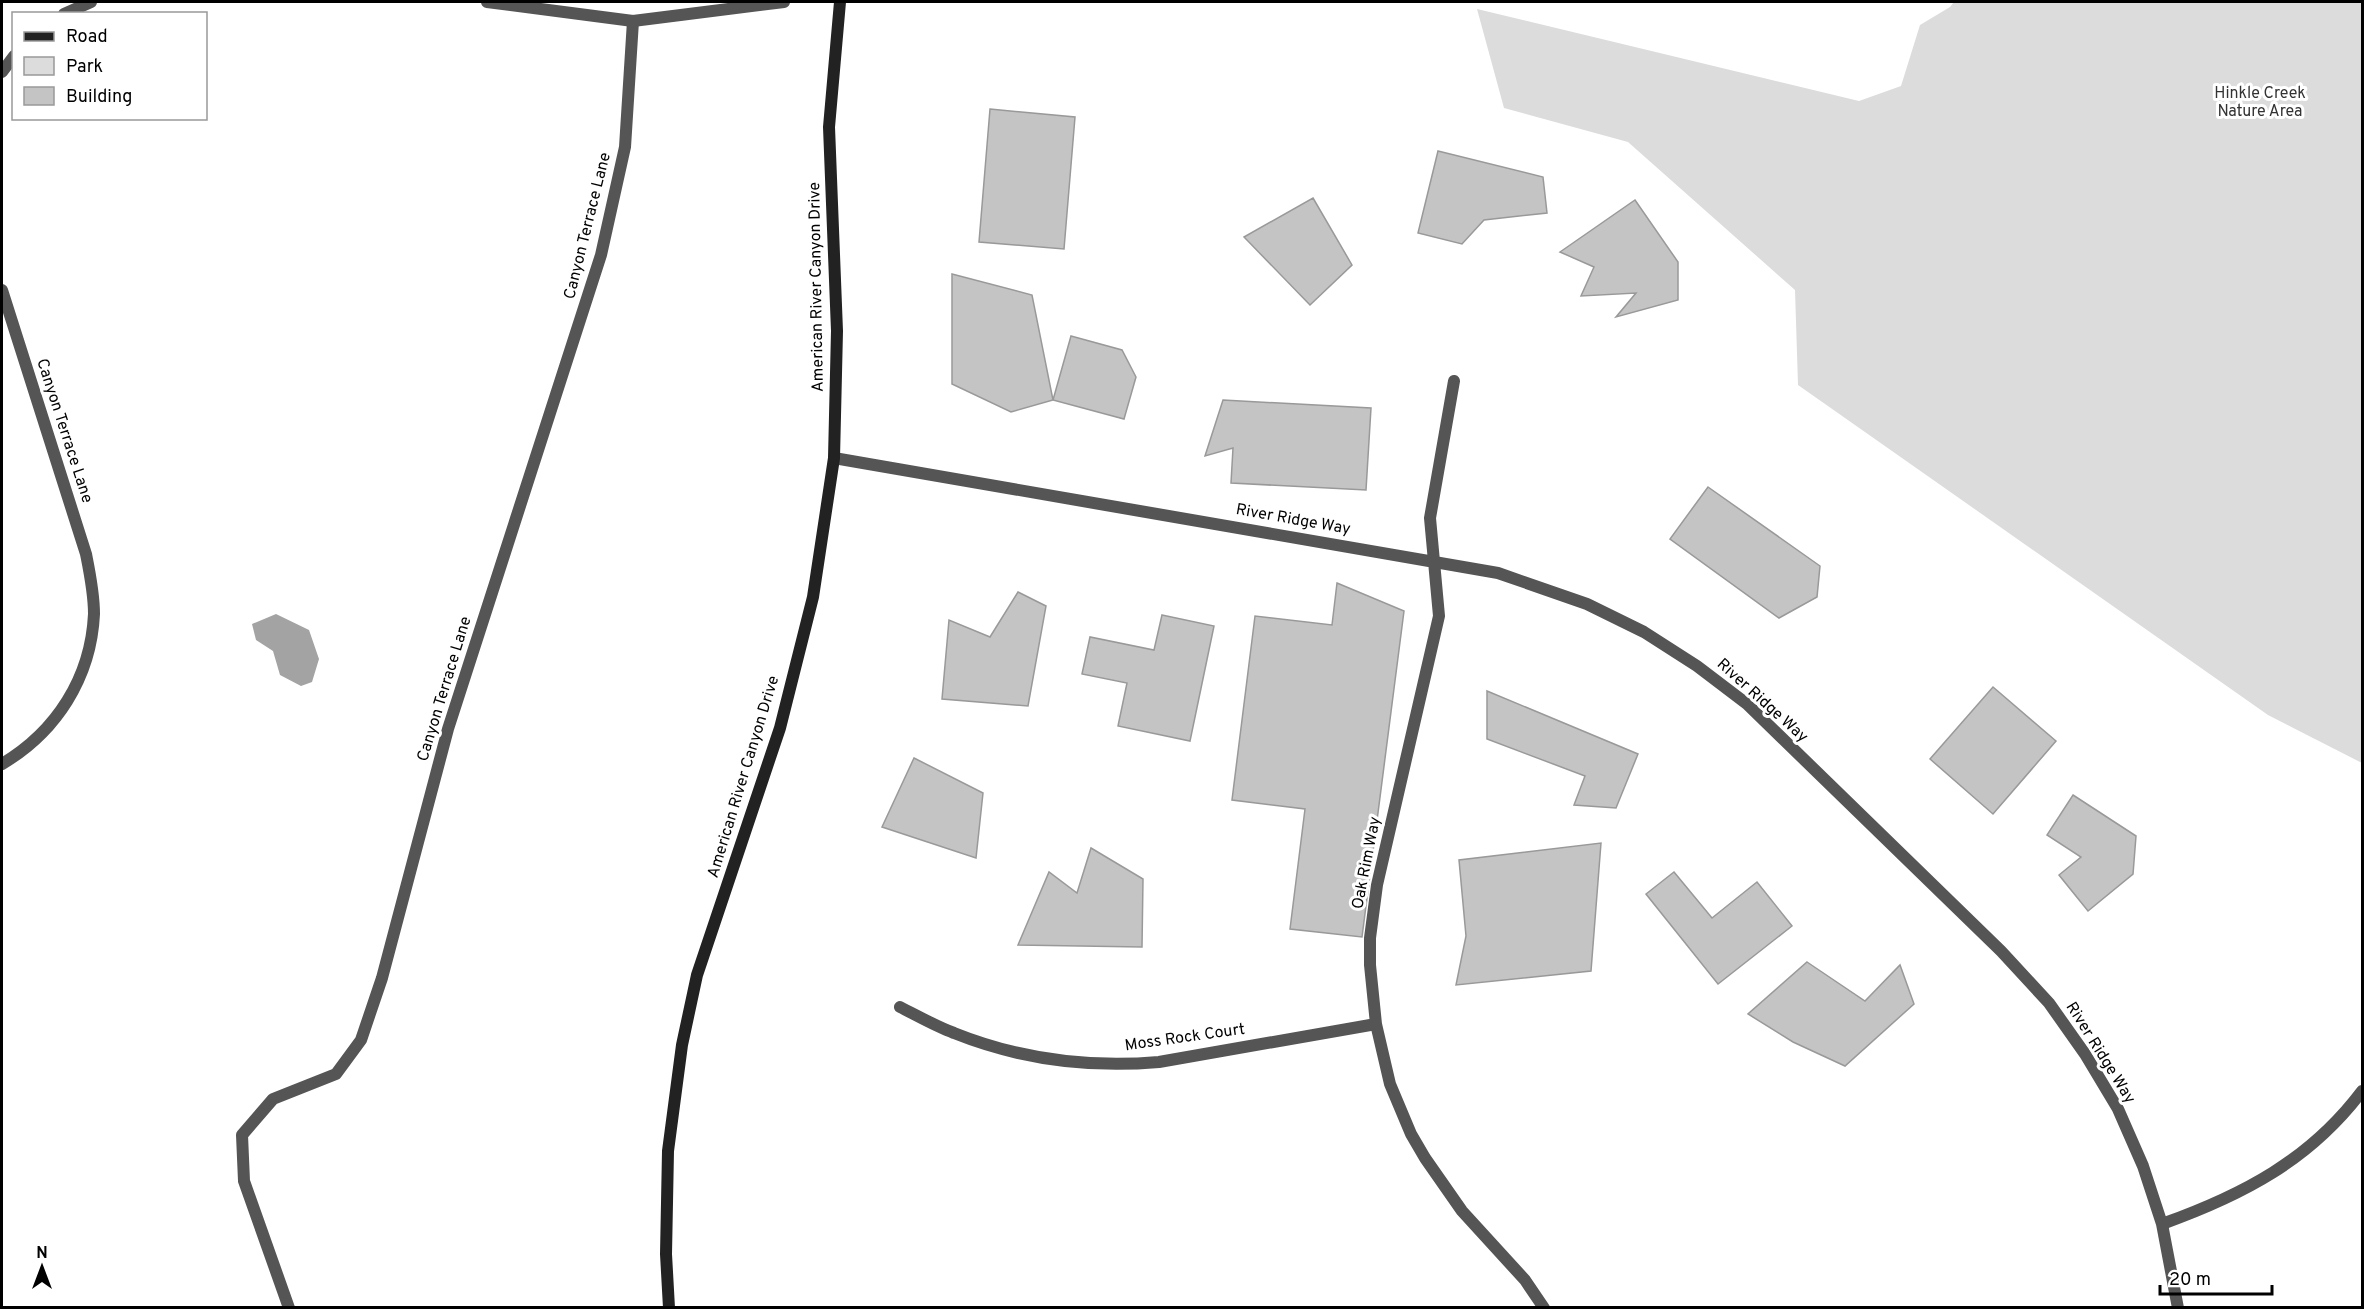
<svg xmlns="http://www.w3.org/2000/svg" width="2364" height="1309" viewBox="0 0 2364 1309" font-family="Overpass,sans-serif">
<rect width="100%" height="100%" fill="#fff"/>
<!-- green -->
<path fill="#dcdcdc" d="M1954 2H2362V763L2268 715 1798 385 1795 290 1628 142 1504 108 1477 9 1859 101 1901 86 1920 25 1950 7Z"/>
<!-- water -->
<path fill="#a3a3a3" d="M276 614 309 630 319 659 312 682 301 686 280 675 273 651 256 640 252 624Z"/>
<!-- building -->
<path fill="#c4c4c4" stroke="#999" stroke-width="1.5" d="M990 109 1075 117 1064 249 979 242Z
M1438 151 1543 177 1547 213 1484 220 1462 244 1418 233Z
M1313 198 1352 265 1310 305 1244 237Z
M1635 200 1678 262V300L1616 317 1636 293 1581 296 1594 267 1560 252Z
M952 274 1032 295 1053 400 1011 412 952 384Z
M1071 336 1122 350 1136 377 1124 419 1053 400Z
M1223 400 1371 408 1366 490 1231 483 1233 448 1205 456Z
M1708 487 1820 566 1817 597 1779 618 1670 539Z
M1337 583 1404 611 1362 937 1290 929 1305 809 1232 800 1255 616 1332 625Z
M1018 592 1046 606 1028 706 942 699 949 620 990 637Z
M1162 615 1214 626 1190 741 1118 726 1127 683 1082 674 1090 637 1154 650Z
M1993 687 2056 741 1993 814 1930 759Z
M1487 691 1638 754 1616 808 1574 805 1585 776 1487 739Z
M914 758 983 793 976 858 882 827Z
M2073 795 2136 836 2133 874 2088 911 2059 875 2081 857 2047 835Z
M1601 843 1591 971 1456 985 1466 936 1459 860Z
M1091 848 1143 879 1142 947 1018 945 1049 872 1077 893Z
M1674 872 1712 918 1757 882 1792 926 1718 984 1646 894Z
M1807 962 1865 1001 1900 965 1914 1004 1845 1066 1793 1042 1748 1014Z"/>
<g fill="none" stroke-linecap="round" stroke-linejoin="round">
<!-- lane -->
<path stroke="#555" stroke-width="12" d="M289 1308 244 1181 242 1135 273 1099 336 1074 361 1040 382 978 448 729 601 255 625 147 633 21"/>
<!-- street -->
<path stroke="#555" stroke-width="12" d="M487 2 633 21 784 2
M64 14 91 2
M2 72 14 56
M2 290 86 554C90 574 94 593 94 614 91 678 56 732 2 764
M1454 381 1430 518 1439 616 1377 885 1370 938V965L1376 1024 1390 1084 1411 1134 1425 1158 1462 1211 1525 1280 1544 1308
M834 458 1498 573 1587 604 1644 632 1697 666 1747 704 2001 951 2049 1003 2085 1054 2118 1109 2143 1166 2162 1224 2178 1308
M900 1007C918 1016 935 1026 954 1033 1019 1059 1090 1068 1159 1062L1376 1024
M2162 1224C2243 1195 2310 1160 2362 1091"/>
<!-- secondary -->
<path stroke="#222" stroke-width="12" d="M669 1308 666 1254 668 1151 682 1045 697 975 780 728 813 597 834 458 837 331 829 127 840 2"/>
</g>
<g text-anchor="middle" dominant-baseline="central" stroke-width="6" stroke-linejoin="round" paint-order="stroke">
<!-- park labels -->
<g font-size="16" fill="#333" stroke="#fff">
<text x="2260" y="94">Hinkle Creek<tspan x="2260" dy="18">Nature Area</tspan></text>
</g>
<!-- street labels -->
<g font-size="16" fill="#000" stroke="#fff">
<text transform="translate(588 226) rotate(-76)">Canyon Terrace Lane</text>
<text transform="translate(817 287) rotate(-91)">American River Canyon Drive</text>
<text transform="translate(64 431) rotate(72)">Canyon Terrace Lane</text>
<text transform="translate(1293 520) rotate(10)">River Ridge Way</text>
<text transform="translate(445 689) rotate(-73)">Canyon Terrace Lane</text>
<text transform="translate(1762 701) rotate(42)">River Ridge Way</text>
<text transform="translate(744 777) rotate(-73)">American River Canyon Drive</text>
<text transform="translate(1367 863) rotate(-79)">Oak Rim Way</text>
<text transform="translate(1185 1038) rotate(-8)">Moss Rock Court</text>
<text transform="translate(2100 1053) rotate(58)">River Ridge Way</text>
</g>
</g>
<!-- border -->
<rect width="2364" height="1309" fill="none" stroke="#000000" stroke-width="6"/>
<!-- legend -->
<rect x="12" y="12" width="195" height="108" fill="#ffffff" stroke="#999999" stroke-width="1.5"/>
<rect x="24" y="32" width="30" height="9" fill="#222222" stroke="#999999" stroke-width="1.5"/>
<text x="66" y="42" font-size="18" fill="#000000">Road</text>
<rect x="24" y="57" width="30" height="18" fill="#dcdcdc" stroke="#999999" stroke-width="1.5"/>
<text x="66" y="72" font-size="18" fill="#000000">Park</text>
<rect x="24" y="87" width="30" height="18" fill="#c4c4c4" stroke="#999999" stroke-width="1.5"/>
<text x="66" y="102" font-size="18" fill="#000000">Building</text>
<!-- north arrow -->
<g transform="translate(42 1267)" stroke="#ffffff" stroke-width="4.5" paint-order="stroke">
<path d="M0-4.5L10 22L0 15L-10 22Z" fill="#000000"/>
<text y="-9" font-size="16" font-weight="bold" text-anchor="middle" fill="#000000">N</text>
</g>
<!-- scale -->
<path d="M2160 1285v9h112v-9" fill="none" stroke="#000000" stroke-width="3"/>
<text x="2169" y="1285" font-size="18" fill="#000000" stroke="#ffffff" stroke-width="4.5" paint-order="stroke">20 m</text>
</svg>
